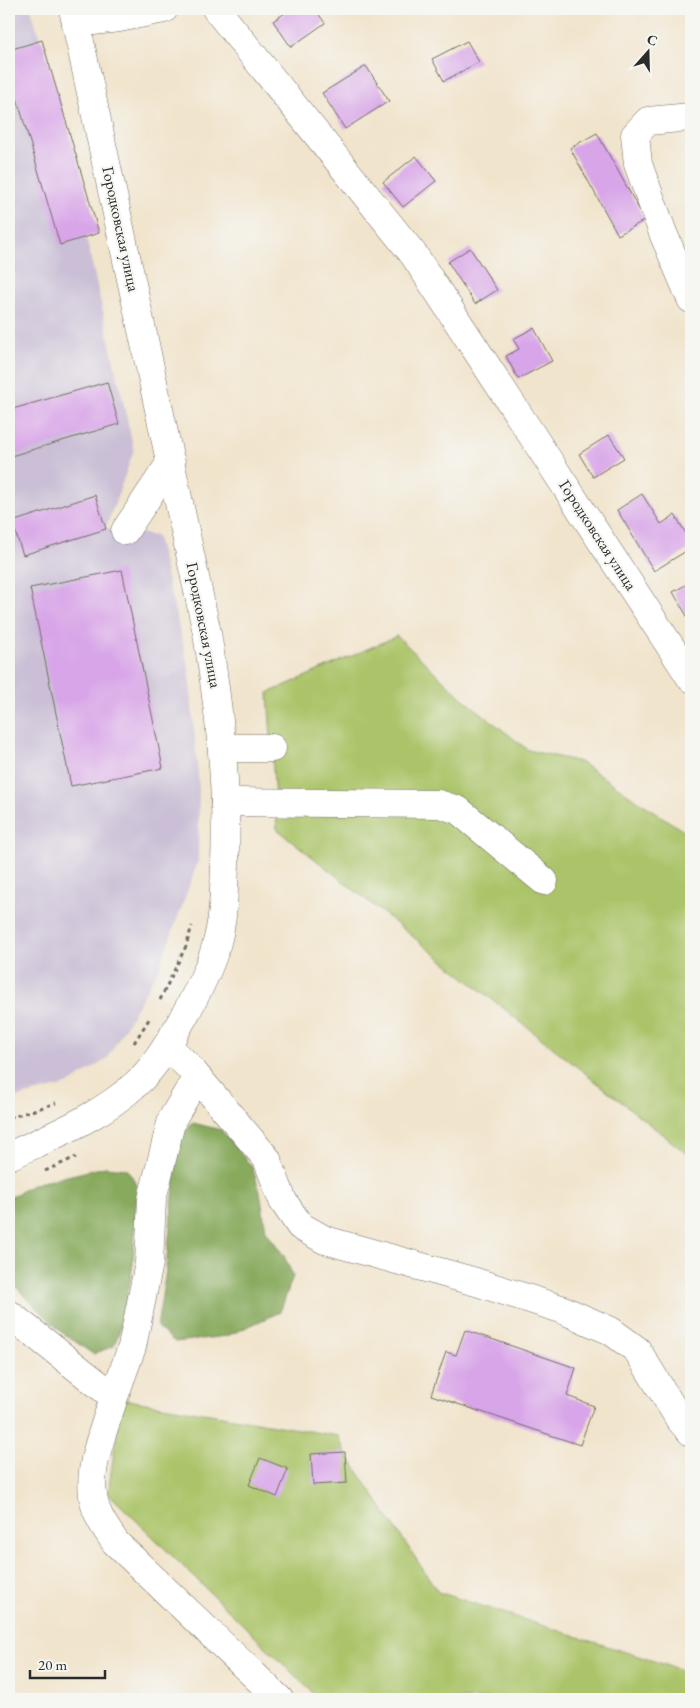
<svg xmlns="http://www.w3.org/2000/svg" width="700" height="1708" viewBox="0 0 700 1708" font-family="'EB Garamond',serif">
<rect width="100%" height="100%" fill="#f6f6f2"/>
<filter id="ink" filterUnits="userSpaceOnUse"><feTurbulence type="fractalNoise" baseFrequency=".02" numOctaves="2"/><feDisplacementMap in="SourceGraphic" scale="10" xChannelSelector="R" yChannelSelector="G"/><feConvolveMatrix kernelMatrix="1 2 1 2 8 2 1 2 1" color-interpolation-filters="sRGB"/></filter>
<filter id="wash" filterUnits="userSpaceOnUse"><feTurbulence type="fractalNoise" baseFrequency=".0096" numOctaves="4" result="noise"/><feDisplacementMap in="SourceGraphic" scale="20" xChannelSelector="R" yChannelSelector="G"/><feGaussianBlur stdDeviation="1.12" result="paint"/><feColorMatrix in="noise" values="0 0 0 0 0 0 0 0 0 0 0 0 0 0 0 0 0 1.4 0 .05"/><feComposite in="paint" operator="in"/></filter>
<g filter="url(#wash)">
<rect width="100%" height="100%" fill="#f1e4cc"/>
<!-- industrial -->
<path fill="#cabfd6" d="M9 9H31L99 233 86 237 134 450 106 528 157 536 189 670 199 789 198 861 161 964 107 1059 67 1085 9 1099Z"/>
<!-- green -->
<path fill="#abc469" stroke="#6b784a" d="M397 636 461 697 528 750 580 762 691 836V1157L277 829 268 693Z
M122 1399 338 1436 345 1452 438 1592 691 1673V1699H319L108 1493Z"/>
<!-- forest -->
<path fill="#88aa5d" stroke="#5a6a44" d="M193 1123 221 1130 252 1167 260 1192 266 1231 284 1256 293 1276 280 1312 227 1336 175 1342 157 1327 165 1277 179 1138Z
M105 1167 127 1169 137 1185 133 1264 124 1318 114 1346 93 1354 60 1331 9 1280V1198L34 1184Z"/>
<g id="blocks">
<!-- building -->
<path fill="#d8a5e8" d="M291 9H315L325 23 291 47 273 21Z
M42 40 99 233 60 245 9 71V50Z
M467 41 479 62 444 81 432 59Z
M366 66 389 101 345 129 322 93Z
M597 133 645 220 618 235 570 148Z
M416 156 436 181 403 207 383 182Z
M470 248 497 290 475 304 448 262Z
M534 328 552 361 518 379 506 356 519 349 513 339Z
M107 382 119 424 11 456 9 447V410Z
M609 435 624 458 593 477 579 454Z
M642 494 661 524 675 515 691 542V548L654 571 617 510Z
M95 495 106 529 23 555 12 522Z
M122 570 163 768 71 786 30 588Z
M691 582V623L673 592Z
M465 1330 576 1368 567 1396 594 1406 580 1445 431 1395 446 1352 456 1355Z
M345 1452 347 1483 313 1485 311 1454Z
M260 1458 288 1469 277 1497 249 1485Z"/>
</g>
</g>
<g filter="url(#ink)">
<use href="#blocks" fill-opacity="0" stroke="#706c63" stroke-width="1"/>
<g fill="none" stroke-linecap="round" stroke-linejoin="round">
<defs>
<path id="minor" d="M216 9 414 255 691 678
M76 23 119 18 164 9
M691 117 648 121 635 135 638 164 663 233 691 299
M125 531 171 462
M222 748H272
M225 802 439 804 458 810 544 881
M167 1046 188 1066 267 1159 283 1201 300 1226 325 1240 476 1282 561 1309 611 1331 637 1350 680 1420 691 1432
M9 1314 114 1397C103 1434 81 1479 99 1516 103 1525 110 1534 115 1542L279 1699
M114 1397 132 1347 149 1263 152 1199 172 1119 197 1077"/>
<path id="major" d="M9 1156C52 1136 102 1116 137 1083 154 1068 168 1045 179 1025 193 1001 208 973 216 946 224 919 224 891 225 863 228 786 219 709 207 633L73 9"/>
</defs>
<!-- minor casing -->
<use href="#minor" stroke="#706c63" stroke-width="29"/>
<!-- major casing -->
<use href="#major" stroke="#706c63" stroke-width="29"/>
<!-- path -->
<path stroke="#706c63" stroke-width="3" stroke-dasharray="4 4" stroke-linecap="butt" d="M160 1000 186 946 192 926
M134 1043 151 1016
M9 1118 56 1103
M45 1171 76 1157"/>
<!-- minor -->
<use href="#minor" stroke="#fff" stroke-width="28"/>
<!-- major -->
<use href="#major" stroke="#fff" stroke-width="28"/>
</g>
</g>
<g text-anchor="middle" dominant-baseline="central" stroke-width="4.5" stroke-linejoin="round" paint-order="stroke">
<!-- street labels -->
<g font-size="16" fill="#2b2b2b" stroke="#f6f6f2">
<text transform="translate(121 229) rotate(78)">Городковская улица</text>
<text transform="translate(598 535) rotate(57)">Городковская улица</text>
<text transform="translate(204 625) rotate(79)">Городковская улица</text>
</g>
</g>
<!-- margin -->
<rect width="700" height="1708" fill="none" stroke="#f6f6f2" stroke-width="30"/>
<!-- north arrow -->
<g transform="translate(648 52) rotate(20)" stroke="#f6f6f2" stroke-width="4" paint-order="stroke">
<path d="M0-4L9 19L0 12L-9 19Z" fill="#2b2b2b"/>
<text y="-8" font-size="14" font-weight="bold" text-anchor="middle" fill="#2b2b2b">С</text>
</g>
<!-- scale -->
<path d="M30 1670v8h75v-8" fill="none" stroke="#2b2b2b" stroke-width="2.5"/>
<text x="38" y="1670" font-size="15" fill="#2b2b2b" stroke="#f6f6f2" stroke-width="4" paint-order="stroke">20 m</text>
</svg>
